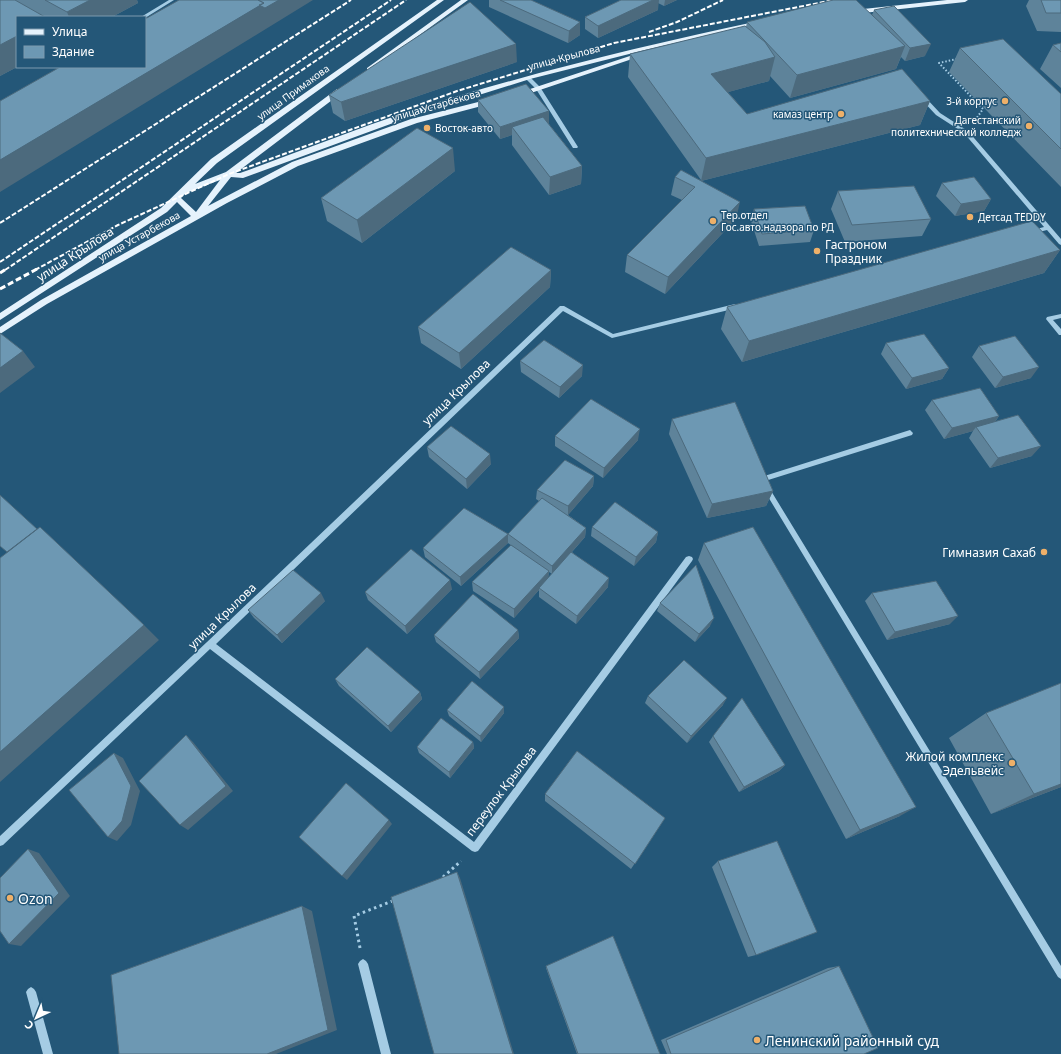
<svg xmlns="http://www.w3.org/2000/svg" width="1061" height="1054" viewBox="0 0 1061 1054" font-family="'Noto Sans',sans-serif">
<rect width="100%" height="100%" fill="#245778"/>
<g fill="none" stroke-linecap="round" stroke-linejoin="round">
<!-- path-far1 -->
<path stroke="#a5cce4" stroke-width="2" stroke-dasharray="1.5 2" stroke-linecap="butt" d="M957 59 939 63 983 109 976 119"/>
<!-- path -->
<path stroke="#a5cce4" stroke-width="3" stroke-dasharray="2.5 3.5" stroke-linecap="butt" d="M443 877 461 861
M360 948 354 916 395 900"/>
<!-- minor -->
<path fill="#a5cce4" fill-rule="evenodd" d="M169 0H174L145 18 141 17Z
M526 77H530L540 87 578 147 577 148H573L536 89 526 79Z
M923 96 925 97 940 113 968 131 1061 239V245L1059 244 1047 230 1031 234 1029 233V231L1044 227 964 133 936 115 921 99V97Z
M735 304H737V308L612 338 563 311 216 644 474 842 686 557 689 556 692 557 693 559 692 561 478 851 475 852 472 851 210 649 3 845 0 846V836L207 642 560 306H564L613 334Z
M1061 314V318L1053 320 1061 329V335H1059L1046 319 1047 317Z
M910 430 913 433 912 435 765 481 1061 966V979L1058 977 758 480 759 478 761 477Z
M363 959 366 961 368 964 391 1054H381L358 964 360 961Z
M31 987 34 989 36 992 53 1054H43L26 992 28 989Z"/>
<!-- major -->
<path fill="#e5f2fc" fill-rule="evenodd" d="M437 0H444L217 163 195 184 226 172 337 89H340L344 91 236 173H240C296 153 353 130 410 111 525 74 642 46 759 21L762 23 645 50 530 79 415 115 243 178 231 177 208 206 292 162 411 119 490 99 494 101 493 103 417 123 298 166 227 203 47 304 0 334V327L41 300 191 216 177 202 167 212 0 320V313L161 208 211 159ZM220 180 196 212 181 198 186 193Z
M461 0H468L371 70H367V68Z
M947 0H968L965 2 854 14 851 12 854 10Z
M642 52 644 53V55L522 96H516L515 94Z"/>
<!-- rail-far1 -->
<path stroke="#fff" stroke-width="2" stroke-dasharray="5 2" stroke-linecap="butt" d="M649 32 677 22 723 0
M0 223 351 0
M0 262 391 0
M5 270 406 0
M35 270 118 225 229 174 457 91 614 43 834 0"/>
<!-- rail -->
<path stroke="#fff" stroke-width="3" stroke-dasharray="6 3" stroke-linecap="butt" d="M0 273 6 269
M0 289 37 269"/>
</g>
<!-- wall -->
<path fill="#5e839a" fill-rule="evenodd" d="M0 0H137L138 3 112 17H17V67L0 76Z
M489 0H531L580 35 568 43 489 7Z
M621 0H677L664 6 658 3V10L598 38 585 29V17Z
M1029 0H1061V32L1037 31 1026 6Z
M874 10 925 56 905 61 901 57 896 69 790 98 770 76 769 81 728 92 747 114 930 101 920 125 701 181 736 219 665 294 625 272 627 255 682 200 671 195 675 177 701 180 628 77 630 54 746 27 747 22 872 15Z
M1061 43V88L1040 69 1053 45Z
M960 48 1061 94V187L949 72Z
M517 62 345 121 333 113 329 95Z
M478 100 549 123H548L582 166 581 184 549 195 512 145V135L500 139 478 112Z
M455 171 362 243 327 221 321 198Z
M942 183 991 199 984 211 955 216 936 196Z
M838 191 931 219 922 236 845 242 831 209Z
M754 209 814 230 810 242 759 246 751 221Z
M1060 250 1044 273 742 362 721 329 727 307Z
M551 270 550 287 461 369 421 343 418 327Z
M886 343 949 368 942 379 906 389 881 354Z
M979 346 1031 378 995 388 972 357Z
M520 361 582 376 559 398 521 372Z
M932 400 999 416 995 422 1032 456 990 468 969 438 973 431 944 439 925 410Z
M672 419 773 491 766 506 707 518 669 434Z
M555 436 638 440 603 478 555 446Z
M427 447 491 464 467 489 429 457Z
M594 476 593 486 568 515 586 528 585 537 572 552 608 587 576 624 539 597V590L514 618 473 591 472 582 515 548 508 543 461 586 425 557 423 548 508 534 539 501 536 499 537 490ZM549 572 552 574 548 578Z
M592 527 658 532 656 542 634 566 591 536Z
M704 543 900 816 846 839 698 560Z
M452 589 407 634 368 600 365 592Z
M872 593 950 624 887 640 865 601Z
M325 601 282 643 254 618 248 610Z
M660 603 710 626 695 642 657 611Z
M518 630 519 638 480 679 436 642 434 635Z
M335 679 420 692 422 699 391 732 339 686Z
M648 696 723 705 687 743 645 703Z
M447 710 504 713 481 742 449 716Z
M986 713 1061 787 991 814 949 738Z
M713 736 785 765 779 771 739 792 709 742Z
M473 742 474 748 450 778 419 753 417 747Z
M545 794 665 818 631 869 545 801Z
M718 861 756 955 748 957 712 867Z
M546 966 660 1054H577L546 968Z
M839 966 864 1054H667L661 1040 828 968Z"/>
<!-- shaded-wall -->
<path fill="#4c6a7d" d="M90 0H137L138 3 112 17H69L67 12Z
M279 0H313L0 192V160L264 3Z
M653 0H659L658 10 598 38V26Z
M665 0H677L664 6Z
M580 22V35L568 43 569 31Z
M17 36V67L0 76V45Z
M516 44 517 62 345 121 341 102Z
M931 44 925 56 905 61 910 48Z
M905 46 896 69 790 98 797 75Z
M775 57 769 81 707 98 711 74Z
M930 101 920 125 701 181 706 158Z
M549 111V123L517 134 512 127V135L500 139V127Z
M453 148 455 171 362 243 357 220Z
M582 166 581 184 549 195 550 177Z
M991 199 984 211 955 216 961 204Z
M740 202 736 219 665 294 668 277Z
M1060 250 1044 273 742 362 749 341Z
M551 270 550 287 461 369 459 353Z
M23 351 35 367 0 393V368Z
M583 365 582 376 559 398 560 387Z
M1039 367 1031 378 995 388 1003 377Z
M949 368 942 379 906 389 912 378Z
M999 416 991 427H976L973 431 944 439 952 428Z
M640 429 638 440 603 478 604 468Z
M1041 446 1032 456 990 468 998 458Z
M490 454 491 464 467 489 466 479Z
M594 476 593 486 568 515V506Z
M773 491 766 506 707 518 712 504Z
M586 528 585 537 552 574V566Z
M658 532 656 542 634 566 636 557Z
M508 534V543L461 586 460 577Z
M549 571 548 580 539 588V590L514 618V609Z
M609 578 608 587 576 624 577 616Z
M450 580 452 589 407 634 405 626Z
M321 593 325 601 282 643 277 635Z
M958 616 950 624 887 640 895 632Z
M714 618 710 626 695 642 699 634Z
M144 625 159 640 0 782V752Z
M518 630 519 638 480 679 479 672Z
M420 692 422 699 391 732 388 726Z
M727 698 723 705 687 743 691 736Z
M504 707V713L481 742 480 736Z
M186 735 193 742 233 791 188 830 180 825Z
M473 742 474 748 450 778 449 772Z
M114 753 123 758 140 791 131 825 117 841 108 837Z
M785 765 779 771 739 792 744 787Z
M1061 784V787L991 814 1034 794Z
M916 807 900 816 846 839 860 830Z
M389 820 392 824 347 880 342 876Z
M28 849 39 853 70 896 21 946 9 944Z
M457 872 460 878 514 1054H513Z
M302 906 312 911 337 1030 276 1054H267Z"/>
<!-- building -->
<path fill="#6d98b3" stroke="#4c6a7d" d="M0 0H15L45 17H17V36L0 45Z
M45 0H90L67 12Z
M179 0H258L264 3 0 160V101L60 67H145V19Z
M258 0H279L265 8 259 5 264 3Z
M500 0H531L580 22 569 31Z
M621 0H653L598 26 585 17Z
M833 0H856L905 46 797 75 747 22Z
M1041 0H1061V13H1046Z
M470 2 516 44 341 102 329 95Z
M894 6 931 44 910 48 874 10Z
M745 26 765 42 775 57 711 74 747 114 902 69 930 101 706 158 630 54Z
M1003 39 1061 94V149L960 48Z
M1061 43V52L1053 45Z
M526 84 549 111 500 127 478 100Z
M543 117 582 166 550 177 512 127Z
M417 128 453 148 357 220 321 198Z
M681 170 740 202 668 277 627 255 695 187 675 177Z
M974 177 991 199 961 204 942 183Z
M914 186 931 219 852 225 838 191Z
M805 206 814 230 762 234 754 209Z
M1032 221 1060 250 749 341 727 307Z
M511 247 551 270 459 353 418 327Z
M0 333 23 351 0 368Z
M924 334 949 368 912 378 886 343Z
M1015 336 1039 367 1003 377 979 346Z
M544 340 583 365 560 387 520 361Z
M980 388 999 416 952 428 932 400Z
M591 399 640 429 604 468 555 436Z
M735 402 773 491 712 504 672 419Z
M1018 415 1041 446 998 458 976 427Z
M451 426 490 454 466 479 427 447Z
M565 460 594 476 568 506 537 490Z
M0 495 37 529 7 552 0 546Z
M542 498 586 528 552 566 508 534Z
M615 502 658 532 636 557 592 527Z
M464 508 508 534 460 577 423 548Z
M40 527 144 625 0 752V558Z
M753 527 916 807 860 830 704 543Z
M511 545 549 571 514 609 472 582Z
M411 549 450 580 405 626 365 592Z
M571 552 609 578 577 616 539 588Z
M696 565 714 618 699 634 660 603Z
M293 570 321 593 277 635 248 610Z
M936 581 958 616 895 632 872 593Z
M473 594 518 630 479 672 434 635Z
M367 647 420 692 388 726 335 679Z
M684 660 727 698 691 736 648 696Z
M472 681 504 707 480 736 447 710Z
M1061 683V784L1034 794 986 713Z
M742 698 785 765 744 787 713 736Z
M441 718 473 742 449 772 417 747Z
M186 735 226 786 180 825 139 781Z
M577 751 665 818 635 864 545 794Z
M114 753 131 786 122 821 108 837 69 790Z
M346 783 389 820 342 876 299 837Z
M777 841 817 932 756 955 718 861Z
M28 849 59 893 9 944 0 931V878Z
M457 872 513 1054H434L391 897Z
M302 906 328 1030 267 1054H119L111 975Z
M613 936 660 1054H578L546 966Z
M839 966 878 1048 864 1054H671L666 1040Z"/>
<!-- markers -->
<g fill="#eeb069" stroke="#245778" stroke-width="1.5">
<circle cx="1005" cy="101" r="4"/>
<circle cx="841" cy="114" r="4"/>
<circle cx="1029" cy="126" r="4"/>
<circle cx="427" cy="128" r="4"/>
<circle cx="970" cy="217" r="4"/>
<circle cx="713" cy="221" r="4"/>
<circle cx="817" cy="251" r="4"/>
<circle cx="1044" cy="552" r="4"/>
<circle cx="1012" cy="763" r="4"/>
<circle cx="10" cy="898" r="4"/>
<circle cx="757" cy="1040" r="4"/>
</g>
<g text-anchor="middle" dominant-baseline="central" stroke-width="3" stroke-linejoin="round" paint-order="stroke">
<!-- far-street labels -->
<g font-size="10" fill="#fff" stroke="#245778">
<text transform="translate(564 57) rotate(-15)">улица Крылова</text>
<text transform="translate(293 92) rotate(-36)">улица Примакова</text>
<text transform="translate(436 105) rotate(-16)">улица Устарбекова</text>
<text transform="translate(139 236) rotate(-29)">улица Устарбекова</text>
</g>
<!-- far-poi labels -->
<g font-size="10" fill="#fff" stroke="#245778" text-anchor="end">
<text x="997" y="101">3-й корпус</text>
<text x="833" y="114">камаз центр</text>
<text x="1021" y="120">Дагестанский<tspan x="1021" dy="12">политехнический колледж</tspan></text>
<text x="435" y="128" text-anchor="start">Восток-авто</text>
<text x="721" y="215" text-anchor="start">Тер.отдел<tspan x="721" dy="12">Гос.авто.надзора по РД</tspan></text>
<text x="978" y="217" text-anchor="start">Детсад TEDDY</text>
</g>
<!-- poi labels -->
<g font-size="12" fill="#fff" stroke="#245778" text-anchor="end">
<text x="825" y="244" text-anchor="start">Гастроном<tspan x="825" dy="14">Праздник</tspan></text>
<text x="1036" y="552">Гимназия Сахаб</text>
<text x="1004" y="756">Жилой комплекс<tspan x="1004" dy="14">Эдельвейс</tspan></text>
</g>
<!-- street labels -->
<g font-size="12" fill="#fff" stroke="#245778">
<text transform="translate(75 254) rotate(-33)">улица Крылова</text>
<text transform="translate(456 392) rotate(-44)">улица Крылова</text>
<text transform="translate(222 616) rotate(-44)">улица Крылова</text>
<text transform="translate(501 791) rotate(-53)">переулок Крылова</text>
</g>
<!-- near-poi labels -->
<g font-size="14" fill="#fff" stroke="#245778" text-anchor="start">
<text x="18" y="898">Ozon</text>
<text x="765" y="1040">Ленинский районный суд</text>
</g>
</g>
<!-- legend -->
<rect x="16" y="16" width="130" height="52" fill="#245778" stroke="#7c9aae"/>
<rect x="24" y="29" width="20" height="6" fill="#e5f2fc" stroke="#7c9aae"/>
<text x="52" y="36" font-size="12" fill="#ffffff">Улица</text>
<rect x="24" y="46" width="20" height="12" fill="#6d98b3" stroke="#7c9aae"/>
<text x="52" y="56" font-size="12" fill="#ffffff">Здание</text>
<!-- north arrow -->
<g transform="translate(36 1018) rotate(224)" stroke="#245778" stroke-width="3" paint-order="stroke">
<path d="M0-3L7 15L0 10L-7 15Z" fill="#ffffff"/>
<text y="-6" font-size="11" font-weight="bold" text-anchor="middle" fill="#ffffff">С</text>
</g>
</svg>
